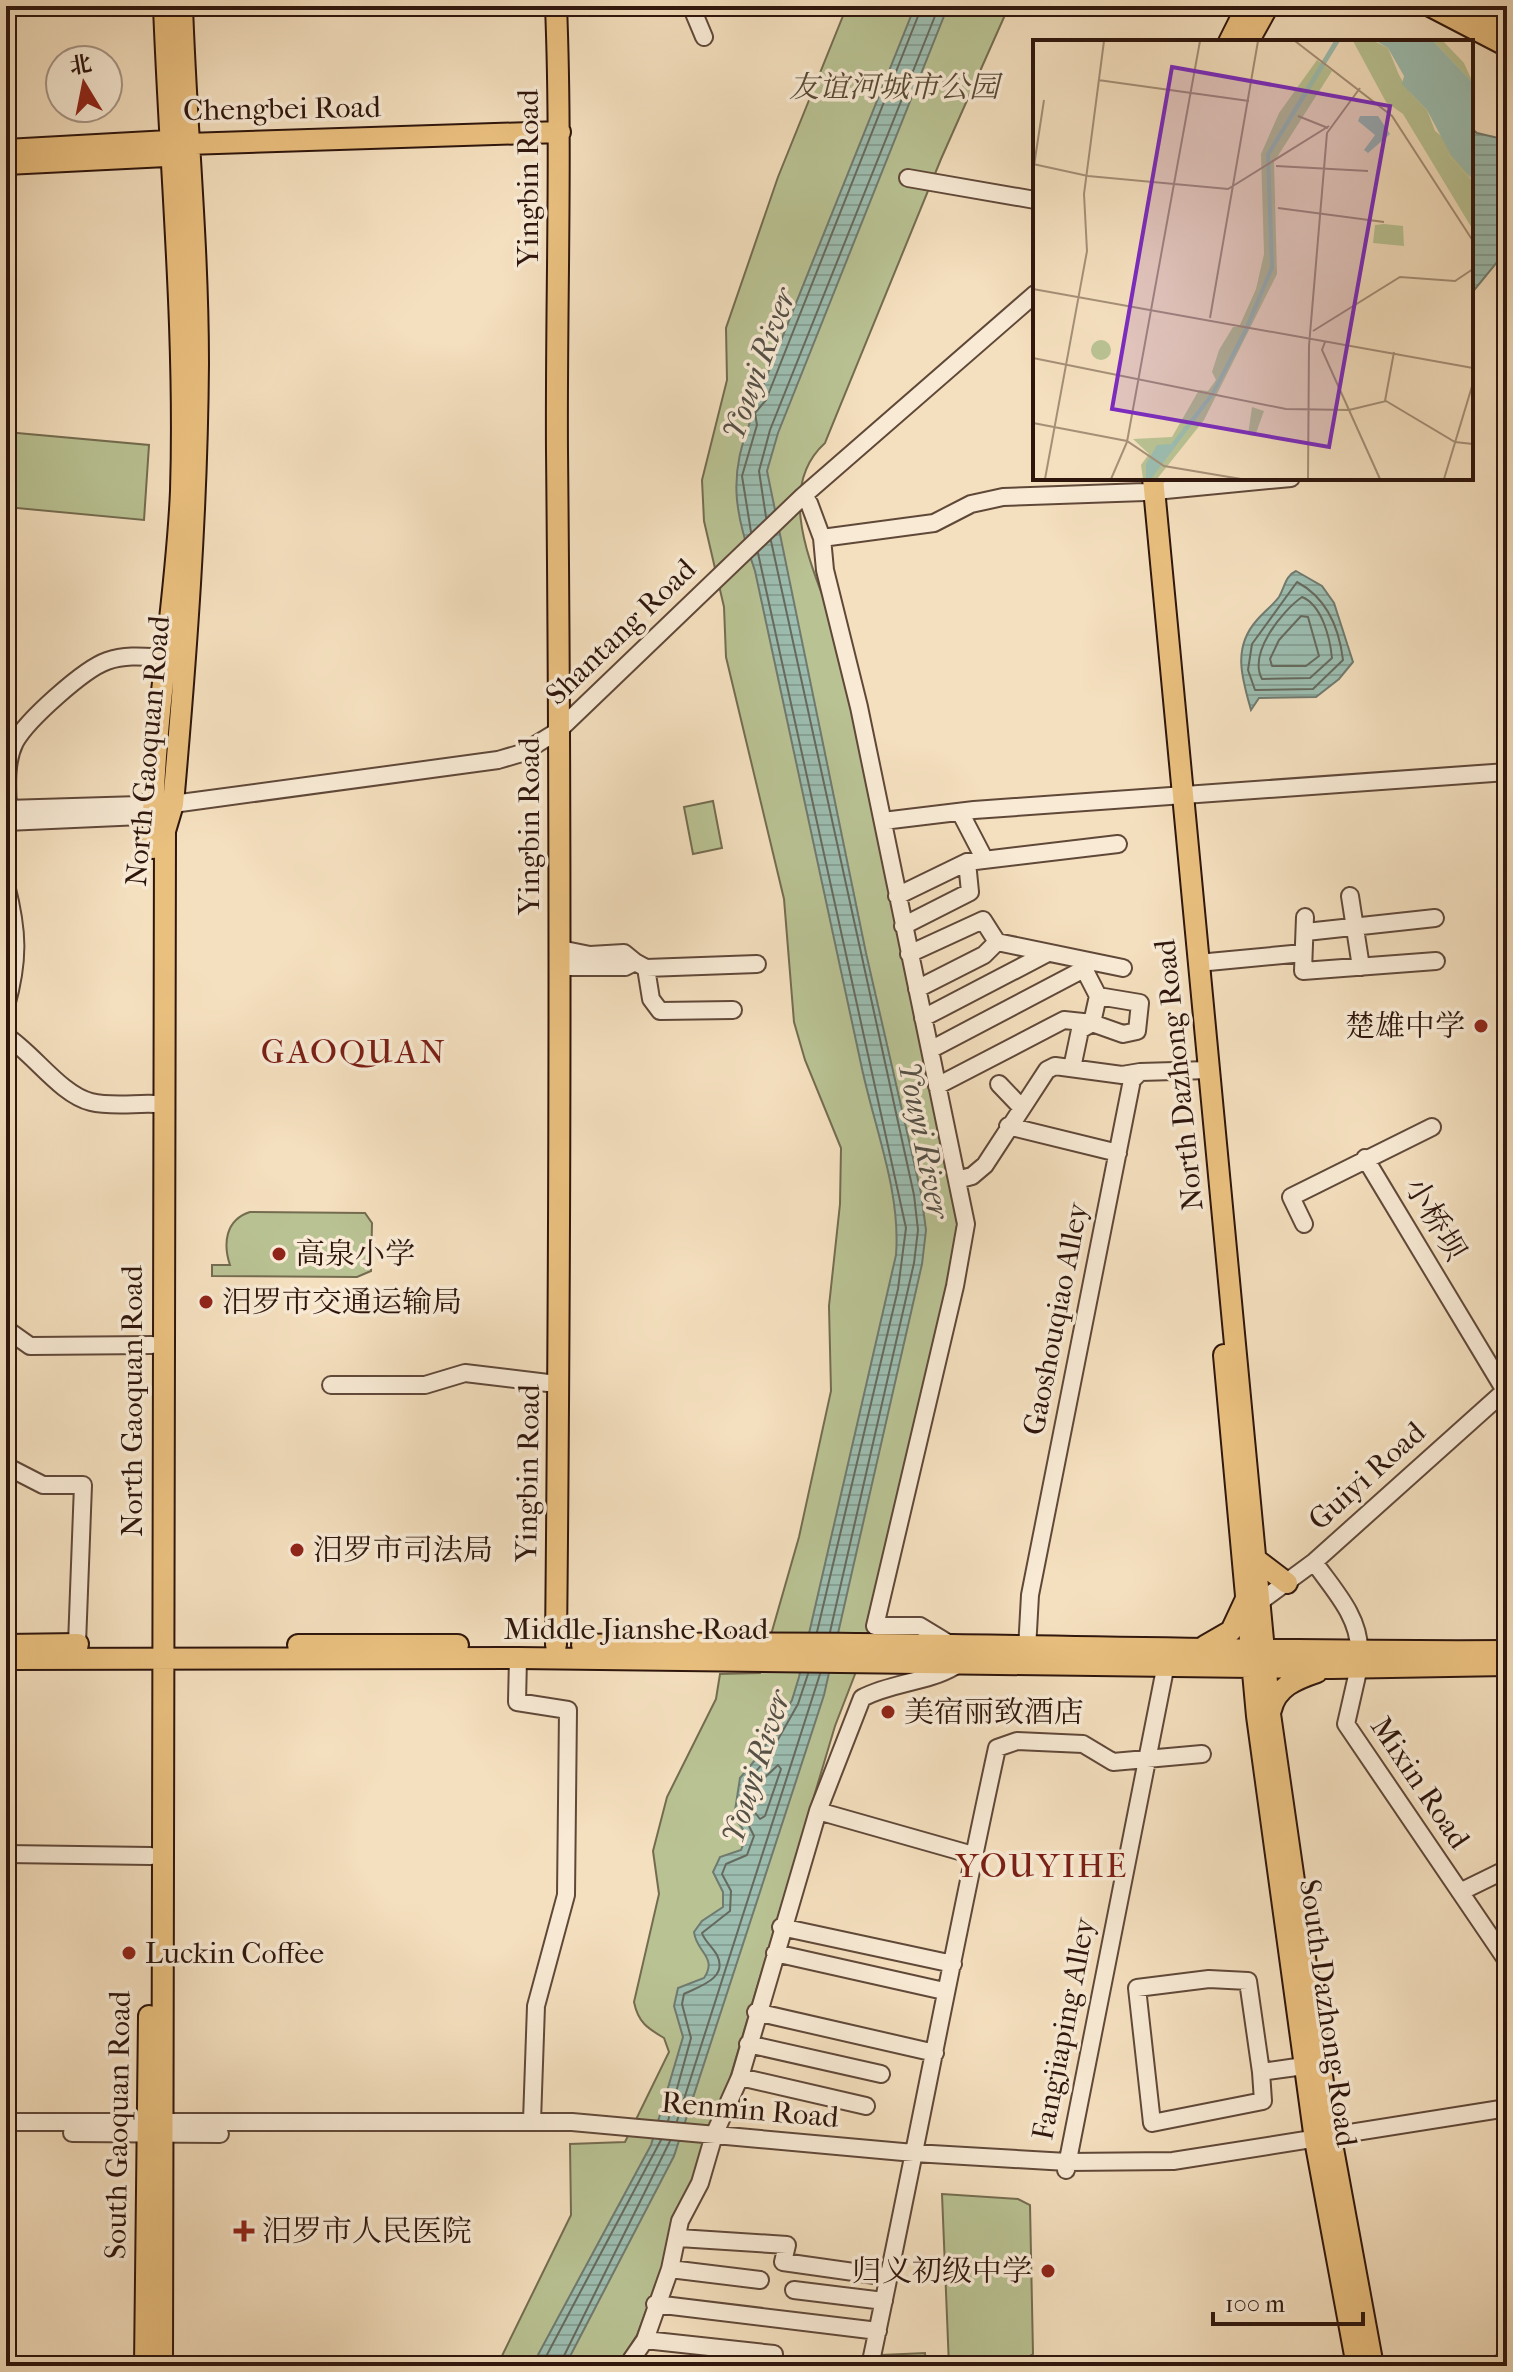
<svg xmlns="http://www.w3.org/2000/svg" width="1513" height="2372" viewBox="0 0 1513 2372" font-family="'IM FELL French Canon','Noto Serif SC',serif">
<defs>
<pattern id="water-rules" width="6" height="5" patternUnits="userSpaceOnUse" patternTransform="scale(2)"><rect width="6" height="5" fill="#9cbdb0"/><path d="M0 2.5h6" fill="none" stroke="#87a296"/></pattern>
</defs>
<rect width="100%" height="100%" fill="#f4dfbe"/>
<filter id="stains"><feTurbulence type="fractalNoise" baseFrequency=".0025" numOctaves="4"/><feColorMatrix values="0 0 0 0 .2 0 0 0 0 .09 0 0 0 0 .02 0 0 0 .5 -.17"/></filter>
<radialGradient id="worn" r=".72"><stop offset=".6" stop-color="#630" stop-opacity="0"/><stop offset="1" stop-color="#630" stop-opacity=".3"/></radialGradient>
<!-- park -->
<path fill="#b9c293" stroke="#746c50" stroke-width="2" d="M847 6H1009L941 159 825 443C774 489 813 568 832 621L939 1108 959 1213 955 1266 869 1638 835 1726 719 2115 637 2335 617 2366H497L571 2215 570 2144 625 2142 669 2052 664 2038C647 2028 638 2022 634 2002L659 1894 653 1851 667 1797 716 1699 720 1674 760 1673 799 1537 831 1391 829 1306 840 1204 841 1148 805 1060 794 1022 784 899 726 657 724 607 704 521 702 480 727 380 726 328 778 177Z
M6 432 149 445 144 520 6 507Z
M713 801 722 848 693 854 684 807Z
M250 1212 365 1213 372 1223 371 1271 357 1277 212 1276V1265H230C223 1244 225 1220 250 1212Z
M942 2194 1018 2199 1030 2205 1033 2354 1014 2366H949Z
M925 2353 926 2366H882V2355Z"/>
<!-- water -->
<path fill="url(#water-rules)" stroke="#707a6f" stroke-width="2" d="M915 6H948L778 433 767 471 866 953 921 1193 926 1230 922 1264 824 1695 674 2156 565 2366H532L651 2145 683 2037 674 2006 678 1988 704 1978C718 1957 696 1952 694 1932L702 1921 723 1907V1892L713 1872 720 1857 741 1850 747 1835 734 1817 740 1778 761 1753 792 1700 799 1677 896 1255C901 1191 874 1127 861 1064 827 900 790 736 755 571 736 515 727 479 750 422L745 419 752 397 758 398Z
M1471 128 1477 133 1507 140V250L1471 294Z
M1296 571 1322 586 1334 603 1353 662 1339 679 1316 697 1259 698 1251 710C1242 678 1232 648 1257 620 1264 612 1273 605 1279 597 1285 587 1285 576 1296 571Z"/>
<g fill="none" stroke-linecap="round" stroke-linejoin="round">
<!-- shore -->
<path stroke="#666a5e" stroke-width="2" d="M766 517 759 471 770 430 939 6
M751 532 742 476 757 425 755 413 766 400 922 6
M771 541 914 1195 918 1230 914 1263 830 1632
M758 553 906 1228 898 1289 817 1632
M1297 582C1327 598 1339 627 1343 660L1313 689 1255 690 1248 670 1252 644Z
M1302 597C1322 605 1330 638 1332 658L1310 678 1262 679C1248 653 1282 611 1302 597Z
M1301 616 1308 617 1319 656 1306 666H1272L1270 659 1279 640Z
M778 1765 781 1769 765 1816 760 1819 753 1810 758 1784Z
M668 2121 691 2038 682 2004 684 1994C697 1987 729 1979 717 1955 712 1946 705 1942 702 1933L730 1911 731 1891 722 1874 726 1864 747 1855 754 1836 743 1814 748 1781 768 1757 798 1704 808 1674
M677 2121 820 1674
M541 2366 661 2140
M559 2366 670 2141"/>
<defs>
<path id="minor" d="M691 6 704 37
M908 178 1035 200
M809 503 822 538 825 570 859 707 966 1224 955 1286 875 1626H920L953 1646
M822 538 934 523 971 504 1003 497 1145 492 1291 478
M6 809 173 804 498 760 522 753 558 731 803 496 1035 294
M8 809C7 787 5 762 15 742 27 720 84 669 107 661 127 654 147 657 168 658
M960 812 985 860
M883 821 974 810 1507 772
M6 822 164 815
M6 885C18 931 19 960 6 1006
M897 896 967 862 1118 844
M1350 896 1361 967
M1305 917 1303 971 1436 961
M903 926 970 892 967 862
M1306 932 1435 918
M560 949 590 955 624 953 635 962
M909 954 983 920 997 942 1123 968
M1198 963 1303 953
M560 967H625L635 962 646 968 651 999 660 1011 733 1010
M646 968 757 964
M917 989 984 955 997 942
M923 1018 1048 953
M6 1036C33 1053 61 1095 91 1102 111 1107 136 1103 155 1104
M930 1050 1084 969
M1072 1068 1080 1030 1092 1023 1098 996 1080 961
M999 1084 1021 1107
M937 1086 1064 1020 1092 1023 1123 1034 1137 1031 1140 1003 1098 996
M1008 1126 1118 1153
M1365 1158 1507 1394
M957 1180 972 1176 985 1165 1047 1070 1055 1066 1122 1075 1140 1072
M1304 1224 1291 1197 1432 1127
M6 1329 30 1346 152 1345
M331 1385H425L465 1373 548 1383
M6 1466 43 1485H83L77 1644
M1314 1562C1333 1589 1360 1617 1359 1651
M1261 1601 1314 1562 1507 1389
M1027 1649 1030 1595 1132 1080 1140 1072 1209 1070
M518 1658 517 1702 568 1710 566 1895 536 2006 532 2121
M1359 1667 1346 1724 1507 1961
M818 1811 973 1855
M6 1854 151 1856
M1460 1892 1507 1869
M781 1927 953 1964
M775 1953 944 1991
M756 2012 935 2053
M748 2044 881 2074
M1261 2072 1263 2101 1152 2123 1137 1988 1209 1979 1248 1981 1261 2072 1304 2066
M740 2077 866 2106
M6 2122H572L914 2153 1067 2162 1173 2161 1507 2108
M72 2133 220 2134
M1066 2170 1166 1664
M679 2238 787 2245 783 2262 889 2277
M670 2269 760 2280
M794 2290 884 2301
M655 2304 878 2331
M645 2340 774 2354
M627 2366 645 2340 670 2269 680 2221 700 2183 714 2135 740 2077 818 1811 862 1698C893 1682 926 1683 955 1666
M870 2366C914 2160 952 1954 997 1748L1017 1741 1083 1744 1113 1762 1202 1754
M1492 2366 1507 2362"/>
<path id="major" d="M1430 6 1507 46
M1472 6 1507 25
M1229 42 1247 6
M1248 42 1268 6
M6 150 169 141 187 144 560 132
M6 164 186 155
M1153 478 1270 1714 1331 2138 1373 2366
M153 848C151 729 176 610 181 491 186 329 170 167 164 6
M1224 1355 1257 1716 1315 2140 1357 2366
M1258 1561 1287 1583
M6 1645 78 1644
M298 1645H458
M556 1645C560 1247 561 849 557 451 556 302 562 154 556 6
M582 1645C890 1639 1199 1653 1507 1651
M1205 1646 1231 1631 1245 1601
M6 1659 518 1658 1332 1668 1507 1665
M1271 1710C1276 1687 1296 1679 1317 1672
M145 2366 149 2016
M162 2366 165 831 173 804C186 657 197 510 198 363 198 244 186 125 182 6"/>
</defs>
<!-- minor casing -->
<use href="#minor" stroke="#604839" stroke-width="20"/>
<!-- major casing -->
<use href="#major" stroke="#2f160d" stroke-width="24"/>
<!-- minor -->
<use href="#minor" stroke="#f8ead5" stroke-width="16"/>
<!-- major -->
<use href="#major" stroke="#eac07f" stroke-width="20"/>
</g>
<!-- markers -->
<g fill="#8f2418" stroke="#f8ead5" stroke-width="3">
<circle cx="1481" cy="1026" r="8"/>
<circle cx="279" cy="1254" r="8"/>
<circle cx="206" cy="1302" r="8"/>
<circle cx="297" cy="1550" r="8"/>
<circle cx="888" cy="1712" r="8"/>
<circle cx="129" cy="1953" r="8"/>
<path d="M240 2219h8v8h8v8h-8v8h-8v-8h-8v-8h8z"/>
<circle cx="1048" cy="2271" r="8"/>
</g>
<g text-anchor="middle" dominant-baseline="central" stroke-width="7" stroke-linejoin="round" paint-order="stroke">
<!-- park labels -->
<g font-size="30" font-style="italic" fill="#584a35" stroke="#f8ead5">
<text x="894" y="87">友谊河城市公园</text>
</g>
<!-- street labels -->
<g font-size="30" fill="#2f160d" stroke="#f8ead5">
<text transform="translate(282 109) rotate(-1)">Chengbei Road</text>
<text transform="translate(528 178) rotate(-90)">Yingbin Road</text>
<text transform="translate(621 632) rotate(-44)">Shantang Road</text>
<text transform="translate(148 751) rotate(-85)">North Gaoquan Road</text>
<text transform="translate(529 826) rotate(-90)">Yingbin Road</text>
<text transform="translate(1179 1075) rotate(-96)">North Dazhong Road</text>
<text transform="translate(1435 1219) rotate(59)">小桥坝</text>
<text transform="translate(1056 1319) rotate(-79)">Gaoshouqiao Alley</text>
<text transform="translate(132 1401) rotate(-90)">North Gaoquan Road</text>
<text transform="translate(528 1473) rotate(-89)">Yingbin Road</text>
<text transform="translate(1367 1476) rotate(-42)">Guiyi Road</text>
<text x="636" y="1629">Middle Jianshe Road</text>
<text transform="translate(1420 1783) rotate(56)">Mixin Road</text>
<text transform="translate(1328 2013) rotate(82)">South Dazhong Road</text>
<text transform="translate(1064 2029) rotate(-79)">Fangjiaping Alley</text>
<text transform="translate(750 2110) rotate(5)">Renmin Road</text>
<text transform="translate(118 2125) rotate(-89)">South Gaoquan Road</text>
</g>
<!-- poi labels -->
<g font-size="30" fill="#2f160d" stroke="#f8ead5" text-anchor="start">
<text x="1465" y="1026" text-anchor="end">楚雄中学</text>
<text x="295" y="1254">高泉小学</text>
<text x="222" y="1302">汨罗市交通运输局</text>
<text x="313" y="1550">汨罗市司法局</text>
<text x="904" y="1712">美宿丽致酒店</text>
<text x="145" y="1953">Luckin Coffee</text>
<text x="262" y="2231">汨罗市人民医院</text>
<text x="1032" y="2271" text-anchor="end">归义初级中学</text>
</g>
<!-- water labels -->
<g font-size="32" font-style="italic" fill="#555046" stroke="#f8ead5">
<text transform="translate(759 364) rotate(-70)">Youyi River</text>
<text transform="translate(924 1140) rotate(79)">Youyi River</text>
<text transform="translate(756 1767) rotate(-72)">Youyi River</text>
</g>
<!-- quarter labels -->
<g font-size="34" letter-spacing="2" fill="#7a1f14" stroke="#f8ead5">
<text x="354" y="1052">GAOQUAN</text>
<text x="1042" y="1866">YOUYIHE</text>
</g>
</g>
<!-- overview -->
<g transform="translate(1033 40)">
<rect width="440" height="440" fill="#f4dfbe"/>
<path d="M341 1 355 8 370 45 394 70 402 91 412 99 440 142 417 117ZM400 1H410L431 23 440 43Z" fill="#b9c293"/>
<path d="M320 1H341L349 8 417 117 440 142V190L370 74 353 62ZM284 20 299 31 241 122 244 234 171 380 124 439H110L108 425 116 414 100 399 139 397 166 350 175 351 183 340 179 332 186 310 200 287H206L223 249 231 214 228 114 246 73ZM351 184 370 186 371 206 340 203 342 185ZM58 310a10 10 0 1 1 20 0a10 10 0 1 1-20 0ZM219 367 231 371 222 396 215 395Z" fill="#b9c293"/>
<path d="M301 1H307L237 115 241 228 214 292 181 355 118 439H113V424L124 405 138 404 178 353 211 289 237 227 233 114ZM343 1H400L440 43V140L418 115 394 70 369 44 371 36 355 8ZM327 76H345L357 94 335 113 331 110 342 95 325 81Z" fill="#9cbdb0"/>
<path fill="none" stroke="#a58f77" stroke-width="2" d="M262 1 359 76 440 201M65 40 216 61M265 76 295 88M0 124 55 136M243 126 335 131M0 132 11 60M55 136 195 149 296 86M245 168 351 182M0 199V248M0 249 440 328M177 278 225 1M280 291 367 237 422 241 440 229M292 302 289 310 347 439M0 318 253 369 316 370 353 361 422 402 440 404M352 361 361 312M0 383 94 401 131 426 208 439M12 439 54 211 51 154 71 1M78 439 94 402 167 1M275 439 276 306 294 93 327 48M411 439 440 343"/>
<path fill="#7b2cbf" fill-opacity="0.15" stroke="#7b2cbf" stroke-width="4" d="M139 27 357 66 296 407 79 369Z"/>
<rect width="440" height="440" fill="none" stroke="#2f160d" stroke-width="4"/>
</g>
<!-- margin -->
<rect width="1513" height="2372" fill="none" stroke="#f4dfbe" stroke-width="32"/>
<rect x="8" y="8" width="1497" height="2356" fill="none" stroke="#2f160d" stroke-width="4"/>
<rect x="16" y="16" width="1481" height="2340" fill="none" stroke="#2f160d" stroke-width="2"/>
<!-- north arrow -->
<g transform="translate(84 84) rotate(350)"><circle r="38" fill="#f8ead5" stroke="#a89585" stroke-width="2"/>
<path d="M0-6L14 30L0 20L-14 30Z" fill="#8f2418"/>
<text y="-12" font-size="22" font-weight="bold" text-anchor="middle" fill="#2f160d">北</text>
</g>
<!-- scale -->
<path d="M1213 2312v12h150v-12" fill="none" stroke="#2f160d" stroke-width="4"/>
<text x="1225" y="2312" font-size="24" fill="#2f160d" stroke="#f8ead5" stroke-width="6" paint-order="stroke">100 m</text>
<rect width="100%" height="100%" filter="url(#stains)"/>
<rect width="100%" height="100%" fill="url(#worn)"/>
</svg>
